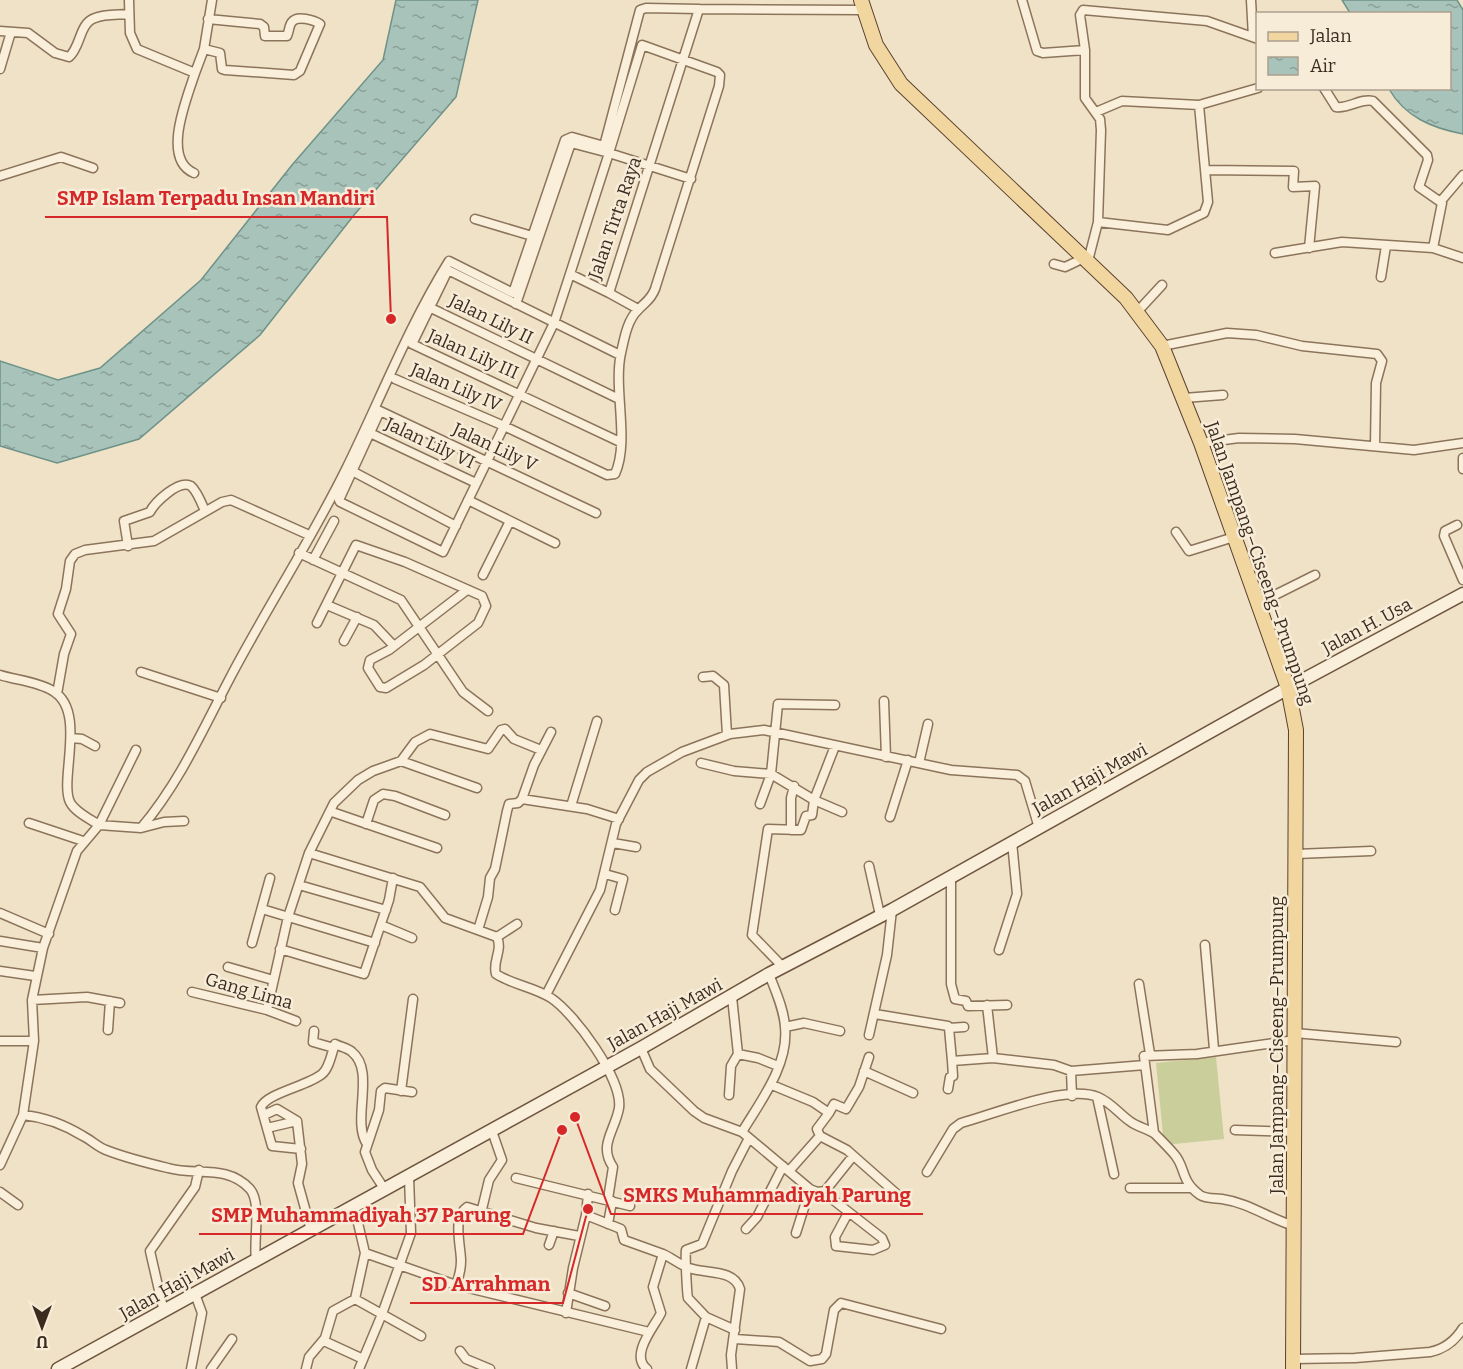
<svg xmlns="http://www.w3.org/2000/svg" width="1463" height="1369" viewBox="0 0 1463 1369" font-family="Bitter,serif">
<defs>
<pattern id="water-ripples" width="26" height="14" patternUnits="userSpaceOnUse" patternTransform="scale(1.5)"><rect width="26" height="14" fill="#a8c3ba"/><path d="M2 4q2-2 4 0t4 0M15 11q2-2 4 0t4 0" fill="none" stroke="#8a9f97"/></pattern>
</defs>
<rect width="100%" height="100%" fill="#efe2c7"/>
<!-- pitch -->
<path fill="#cace9a" d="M1216 1057 1224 1139 1164 1145 1156 1063Z"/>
<!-- water -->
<path fill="url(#water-ripples)" stroke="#6e9288" stroke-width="1.5" d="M396 0H478L456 97 354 215 260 335 139 439 57 463 0 446V361L58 380 100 368 201 280 292 165 383 60Z
M1342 0H1457L1463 10V134C1432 128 1405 117 1389 89L1450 88V14L1350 13Z"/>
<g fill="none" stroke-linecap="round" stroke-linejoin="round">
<defs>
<path id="street" d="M129 0 130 33 137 49 195 73C187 98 161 159 194 173
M1022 0 1037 51 1043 53 1085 50V98L1100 119 1101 130 1098 222 1088 261
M1251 0 1253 37
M0 31 28 33 55 53 69 57C81 47 79 23 95 18 104 14 118 15 128 14
M204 49 220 53 222 69 225 70 294 75 300 71 320 24C314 20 297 15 292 22 289 25 289 32 287 36H265L264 27 260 24 208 19
M1085 50 1080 15 1083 10 1207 21 1258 39
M0 69 11 32
M195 73 204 49 212 0
M1324 88 1336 107C1349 109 1360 98 1373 101L1427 155 1428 160 1419 187 1442 203 1433 248
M1096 112 1122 101 1199 105 1258 88
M1206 170 1294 171 1293 187 1315 186 1309 248
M0 176 61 157 93 168
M1441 201 1463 175
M475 219 532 236
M1098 222 1168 230 1204 213 1208 202 1199 105
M1275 253 1342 242 1433 248 1463 258
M1054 264 1065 267 1084 258
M570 274 609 153 691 179
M1381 277 1386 246
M609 293 638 309
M431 308 619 399
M1138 311 1162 285
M413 342 448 270 620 355
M412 344 620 442
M1162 346 1227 333 1256 335 1302 346 1377 354 1382 361 1376 383 1375 446
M395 379 504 426 607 475 615 474C630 441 613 389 621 353 624 340 627 320 638 310 645 302 651 300 655 289L719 86 720 75 717 72 642 45 609 153 571 143 516 304
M1184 398 1223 395
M380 411 596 513
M379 413 339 500 340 502 443 552 554 323 570 274 609 293 699 9 864 10
M370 433 476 483
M1201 443 1239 438 1295 439 1414 450 1463 443
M1463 458V469
M352 471 456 526
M468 500 555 543
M1457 525 1445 531 1444 536 1463 580
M1176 532 1189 551 1234 537
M128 546 124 521 150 512C154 503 179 479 191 486 197 491 202 504 205 511
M299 553 401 600 463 692 488 711
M313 560 334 521
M483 575 510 521
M1257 604 1315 575
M327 605 374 625 394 646
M317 623 356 545 405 562 482 596 486 606 478 623 424 665 386 688 380 687 368 668 370 660 389 650 467 590
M344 641 357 617
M141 672 221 698
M0 675C16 680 39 682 53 691 87 711 59 780 70 802 75 812 90 819 99 825L136 750
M703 677 713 676 724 685 727 735
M57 694 64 654 71 634 58 614 66 589 70 561 75 554 85 550 154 541 222 502 231 500 309 535
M884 701 886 757
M551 732 534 765 522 799 587 809 619 819
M71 738 82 739 95 746
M401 761 477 788
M701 763 734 771 771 774 814 800 842 812
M919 763 928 724
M760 804 771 774 778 704 835 705
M571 806 597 721
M332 812 437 848
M890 817 908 760
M29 823 83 841
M366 824 374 800 383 794 395 796 445 815
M141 828 164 822 184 821
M791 830V798L794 786
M613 843 636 847
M309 853 420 887 445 918 497 937C503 951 492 961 496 974 513 985 534 987 551 998 574 1013 623 1079 619 1108 615 1131 598 1145 613 1167L608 1199
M1296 854 1371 851
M869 866 880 915
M605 874 623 879 615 910
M951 876V984L955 999 966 1001 968 1006 1007 1005
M299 885 386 910
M262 909 375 943
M0 913 49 934
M381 925 412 938
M478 930 488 897 490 878 495 869 507 811 509 804 518 803 522 799
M497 937 517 924
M0 941 43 948
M252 943 270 878
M1205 945 1214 1049
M280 949 364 974 389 900 393 878
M999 950 1017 894 1012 842
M782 966 752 935 768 829 801 830 806 816 812 815 814 800 835 746
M228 967 273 980
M0 971 35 976
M1139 984 1150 1054
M192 992 267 1010 296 1021
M546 995 600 890 616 824 639 780 647 772 682 752 730 734 764 730 951 770 1017 775 1025 781 1039 828
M32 1000 87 997 120 1003
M987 1005 993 1058
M267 1010 288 917 309 853 334 803 358 780 373 771 401 761 415 742 430 734 488 749 501 730 505 729 514 739 541 750
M875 1014 948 1026 949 1028 964 1027
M785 1027 804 1023 840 1031
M949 1028 952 1061
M108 1030 110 1001
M314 1031 313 1042 334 1048
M1295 1033 1396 1042
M869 1035 887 955 892 910
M0 1041H34
M641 1048 650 1069 694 1111 704 1118 742 1132 810 1189 817 1192 825 1191 853 1156
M738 1054 758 1058 778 1066
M864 1071 913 1093
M1071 1071 1072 1096
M772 1085 813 1102 829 1113 834 1104 846 1109 859 1087 869 1057
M948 1089 950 1077 953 1076 952 1061 993 1058 1054 1065 1071 1071 1145 1065
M401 1091 413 999
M729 1095 731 1066 738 1054 732 997
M1097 1097 1114 1174
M23 1115C43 1117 65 1125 83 1136 91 1140 98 1147 106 1150 126 1158 147 1163 168 1168 196 1176 227 1164 250 1189 262 1203 253 1241 256 1261
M264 1115 277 1109 297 1121
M267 1128 297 1121 302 1164 298 1183 311 1230
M1235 1130 1295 1132
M742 1132C760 1102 789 1065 785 1027 784 1009 775 990 769 974
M1154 1133 1144 1056 1197 1054 1295 1040
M820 1136 817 1129 829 1113
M301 1149 272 1146 261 1107C267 1093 308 1086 322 1074 329 1069 332 1052 335 1044 341 1047 348 1048 352 1052 376 1071 351 1121 367 1144
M0 1165 23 1115 34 1041 32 1000 43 948 77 851 99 825 141 828C180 782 203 729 231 676 268 606 311 540 346 469 380 400 408 327 449 261L513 293 565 140 572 137 604 146 640 10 646 8 699 9
M789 1171 820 1136 847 1150 898 1195
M927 1172 953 1129 961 1123C995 1114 1066 1084 1098 1097 1112 1103 1119 1114 1131 1122 1138 1127 1148 1129 1155 1134 1161 1140 1169 1148 1174 1154 1186 1167 1180 1181 1200 1195 1206 1199 1215 1198 1222 1199 1249 1203 1268 1218 1294 1226
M516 1178 630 1206
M1130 1188H1192
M385 1190 372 1170 365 1152 379 1110 381 1091 385 1088 412 1092
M0 1192 18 1205
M823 1192 882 1238 885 1245 873 1250 836 1246 835 1237 848 1213
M354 1206 365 1253 355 1299
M482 1209 489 1180 502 1160 492 1131
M586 1215 588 1194
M608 1224 612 1201
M746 1229 757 1217 783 1166
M796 1233 810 1189
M549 1245 554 1231
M365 1253 456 1285 649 1332
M456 1285C459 1277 461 1269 461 1261 461 1246 452 1217 467 1207L536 1228 579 1236
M568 1293 605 1306
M164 1312 150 1251 195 1187 199 1170
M566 1313 573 1268 586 1215 621 1229 624 1240 663 1254
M735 1330 706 1317 688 1298C687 1294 685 1256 686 1250L702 1244 732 1171 749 1138
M735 1339 779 1342 810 1361 822 1359 826 1354 834 1310 841 1303 941 1329
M324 1341 363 1359
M460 1351 466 1359 490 1369
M1293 1359 1355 1358 1430 1352C1445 1349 1455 1341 1463 1328
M191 1369 202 1313 195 1294
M211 1369 232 1339
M306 1369 309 1357 325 1338 333 1311 355 1299 421 1336
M359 1369 382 1314 411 1233 409 1177
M647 1369C629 1355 655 1326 661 1313L653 1287 663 1254C672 1258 680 1265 689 1268 707 1274 734 1269 740 1289L731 1355 732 1369
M691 1369 706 1317"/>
<path id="secondary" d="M58 1369 641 1048 769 974 892 910 1288 688 1463 594"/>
<path id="primary" d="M861 0 876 45 901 84 1126 298 1162 346 1201 443 1288 688 1296 730 1293 1369"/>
</defs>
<!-- street casing -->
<use href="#street" stroke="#8c745b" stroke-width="11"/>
<!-- secondary casing -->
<use href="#secondary" stroke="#6e553f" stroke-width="15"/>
<!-- primary casing -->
<use href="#primary" stroke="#5a4230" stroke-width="16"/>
<!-- street -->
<use href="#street" stroke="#faefdb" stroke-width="8"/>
<!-- secondary -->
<use href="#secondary" stroke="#faefdb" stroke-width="12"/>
<!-- primary -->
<use href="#primary" stroke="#f2d69f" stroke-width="14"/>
</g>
<g text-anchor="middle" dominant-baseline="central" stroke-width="5" stroke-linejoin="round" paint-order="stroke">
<!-- street labels -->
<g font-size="18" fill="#3c2c20" stroke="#f7ecd7">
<text transform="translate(615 218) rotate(-71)">Jalan Tirta Raya</text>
<text transform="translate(491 319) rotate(26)">Jalan Lily II</text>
<text transform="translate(473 354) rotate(24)">Jalan Lily III</text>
<text transform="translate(456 387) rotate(23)">Jalan Lily IV</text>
<text transform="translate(430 443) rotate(25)">Jalan Lily VI</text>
<text transform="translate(495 447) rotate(25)">Jalan Lily V</text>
<text transform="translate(1260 563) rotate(71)">Jalan Jampang–Ciseeng–Prumpung</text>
<text transform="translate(1367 626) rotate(-28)">Jalan H. Usa</text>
<text transform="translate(1090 779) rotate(-29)">Jalan Haji Mawi</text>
<text transform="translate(249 991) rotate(16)">Gang Lima</text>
<text transform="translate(665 1014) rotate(-29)">Jalan Haji Mawi</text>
<text transform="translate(1277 1045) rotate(-90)">Jalan Jampang–Ciseeng–Prumpung</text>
<text transform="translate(177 1284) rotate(-29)">Jalan Haji Mawi</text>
</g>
</g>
<!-- callouts -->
<path fill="none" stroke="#d62828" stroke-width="2" d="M391 319L387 217H45M575 1117L611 1214H923M562 1130L523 1234H199M588 1209L563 1303H410"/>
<g fill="#d62828" stroke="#f7ecd7" stroke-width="2">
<circle cx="391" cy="319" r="6"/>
<circle cx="575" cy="1117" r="6"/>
<circle cx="562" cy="1130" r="6"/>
<circle cx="588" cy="1209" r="6"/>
</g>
<g font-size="20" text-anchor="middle" font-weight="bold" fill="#d62828" stroke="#f7ecd7" stroke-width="5" stroke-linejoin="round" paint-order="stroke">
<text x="216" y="205">SMP Islam Terpadu Insan Mandiri</text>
<text x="767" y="1202">SMKS Muhammadiyah Parung</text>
<text x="361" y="1222">SMP Muhammadiyah 37 Parung</text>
<text x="486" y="1291">SD Arrahman</text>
</g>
<!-- legend -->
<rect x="1256" y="12" width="195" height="78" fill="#f7ecd7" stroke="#ac9f8e" stroke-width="1.5"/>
<rect x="1268" y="32" width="30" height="9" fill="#f2d69f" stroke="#ac9f8e" stroke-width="1.5"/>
<text x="1310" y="42" font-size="18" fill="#3c2c20">Jalan</text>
<rect x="1268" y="57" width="30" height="18" fill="url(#water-ripples)" stroke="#ac9f8e" stroke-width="1.5"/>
<text x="1310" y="72" font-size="18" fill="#3c2c20">Air</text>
<!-- north arrow -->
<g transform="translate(42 1327) rotate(180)" stroke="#f7ecd7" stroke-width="4.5" paint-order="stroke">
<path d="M0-4.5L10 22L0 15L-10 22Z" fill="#3c2c20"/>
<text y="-9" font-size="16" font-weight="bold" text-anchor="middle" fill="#3c2c20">U</text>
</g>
</svg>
